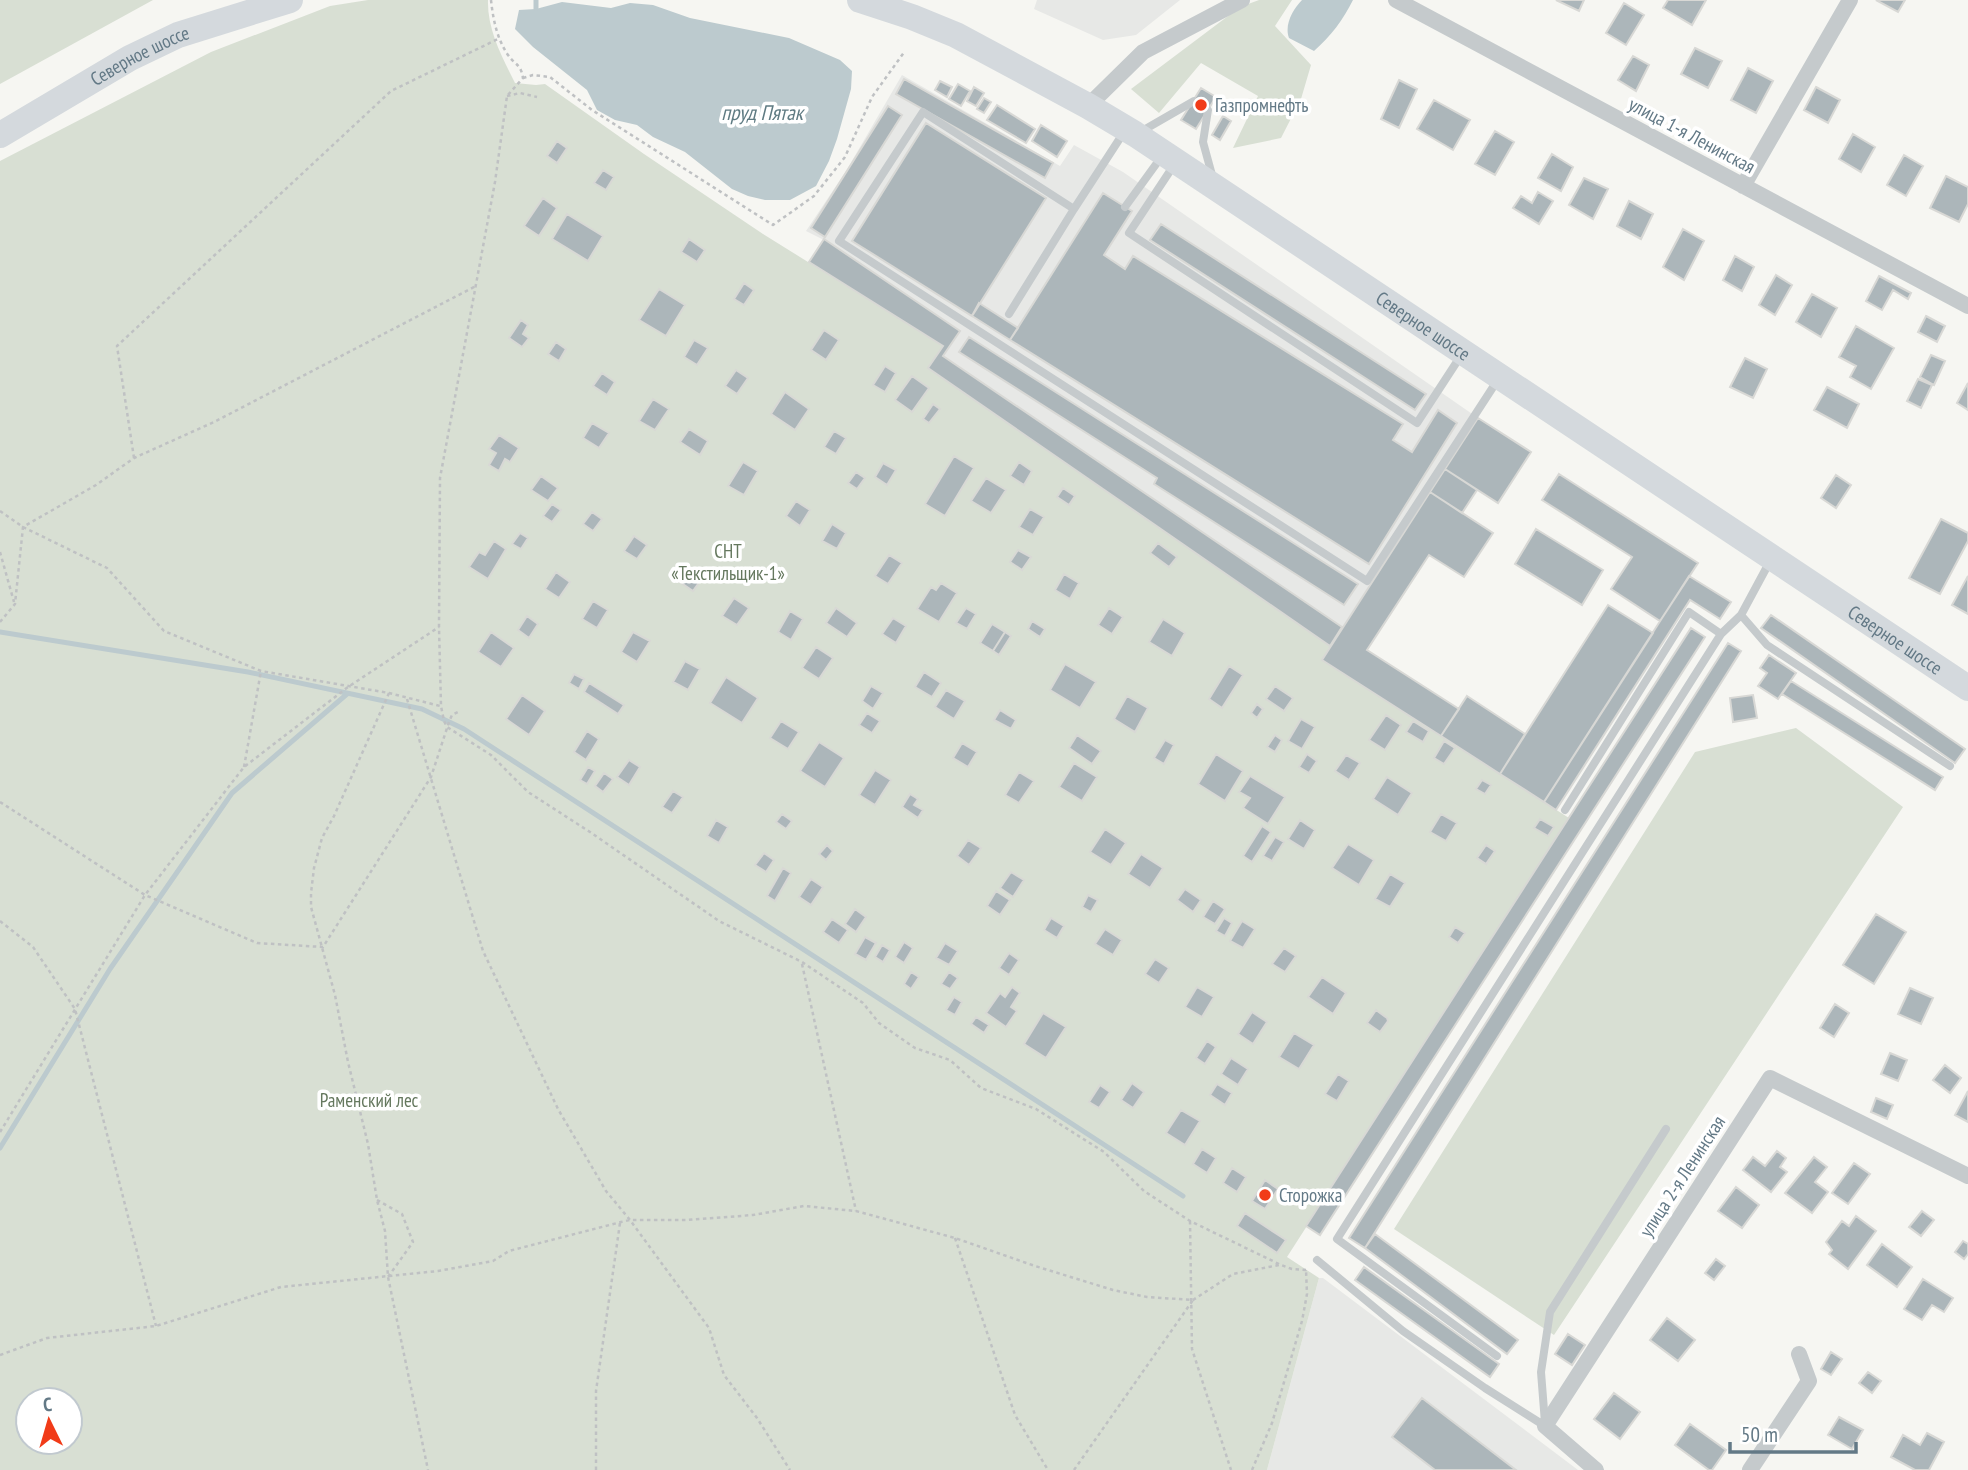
<svg xmlns="http://www.w3.org/2000/svg" width="1968" height="1470" viewBox="0 0 1968 1470" font-family="'PT Sans Narrow',sans-serif">
<rect width="100%" height="100%" fill="#f6f6f2"/>
<!-- built -->
<path fill="#e7e8e6" d="M1037 0H1180L1136 35 1103 40 1034 9Z
M902 75 1060 166 1074 145 1123 172 1478 418 1330 646 928 368 943 346 809 262 824 240 806 231 846 171Z
M1319 1278H1323L1578 1470H1267Z"/>
<!-- green -->
<path fill="#d8dfd3" fill-rule="evenodd" d="M0 0H153L0 84Z
M368 0H488C487 29 502 57 515 83L536 85 545 84 644 154 763 234 943 346 929 368 1330 646 1322 660 1569 818 1287 1257 1319 1278 1267 1470H0V161L211 52 330 6ZM28 1400H70V1442H28Z
M1259 0H1292L1275 26 1311 65 1301 99 1281 138 1233 148 1258 96 1201 63 1159 113 1131 89 1240 7Z
M1796 728 1903 807 1554 1335 1394 1229 1695 752Z"/>
<!-- water -->
<path fill="#bccace" d="M1302 0H1353C1343 20 1331 36 1314 51L1289 38C1284 25 1293 9 1302 0Z
M562 2 611 8 630 3 653 5 690 18 789 38 840 60 852 71 851 89 837 139 829 161 816 186 790 200H765L748 196 732 189 685 152 653 137 637 125 615 120 597 110 587 90 533 47 515 29 519 10 536 9Z"/>
<g fill="none" stroke-linecap="round" stroke-linejoin="round">
<!-- stream -->
<path stroke="#bccace" stroke-width="5" d="M536 9V0
M0 632 248 672 422 709 464 729 1183 1196
M0 1148 110 969 232 793 347 694"/>
</g>
<!-- building -->
<path fill="#acb6ba" stroke="#d8d8d5" stroke-width="2" d="M1556 0H1584L1579 11Z
M1668 0H1706L1692 25 1663 8Z
M1876 0H1905L1898 12Z
M1624 3 1644 15 1626 45 1606 33Z
M1695 48 1722 61 1708 88 1681 74Z
M1633 56 1649 65 1636 91 1618 80Z
M1748 68 1773 81 1756 113 1731 100Z
M904 79 1053 163 1045 178 896 94Z
M1399 80 1417 89 1399 128 1381 119Z
M940 81 952 87 947 97 935 90Z
M958 84 970 91 961 106 949 99Z
M974 87 984 93 976 106 967 101Z
M1816 87 1840 100 1828 123 1804 110Z
M1201 88 1216 97 1196 129 1181 120Z
M984 98 991 102 984 113 977 109Z
M1434 100 1470 120 1453 150 1417 129Z
M997 105 1035 129 1026 143 987 120Z
M888 106 902 115 825 237 811 228Z
M1223 116 1231 121 1220 140 1212 135Z
M926 123 1046 198 972 316 852 241Z
M1041 125 1067 141 1057 157 1032 141Z
M1495 131 1514 142 1495 175 1475 164Z
M1853 134 1875 147 1861 172 1839 159Z
M557 141 567 148 557 163 547 156Z
M1552 154 1573 167 1561 191 1538 178Z
M1904 155 1923 166 1906 196 1887 185Z
M603 170 614 177 606 190 594 183Z
M1946 176 1968 187V204L1959 222 1930 208Z
M1584 178 1608 189 1593 219 1569 205Z
M1538 192 1553 201 1539 224 1513 208 1521 196 1532 203Z
M1103 193 1132 211 1104 255 1125 269 1133 256 1403 424 1393 440 1412 452 1438 410 1457 423 1369 564 1010 340Z
M543 198 557 208 539 236 524 226Z
M1629 201 1653 214 1641 239 1617 226Z
M567 214 603 236 588 261 552 239Z
M1161 224 1426 394 1415 410 1150 240Z
M1683 229 1704 241 1684 280 1663 267Z
M689 239 705 250 697 262 681 252Z
M824 239 960 331 943 356 1342 627 1330 646 928 368 943 346 809 262Z
M1735 256 1754 267 1742 291 1723 280Z
M1776 275 1792 285 1775 315 1759 305Z
M1879 276 1911 293 1908 299 1893 290 1882 310 1866 301Z
M744 283 754 290 744 305 734 299Z
M659 289 685 305 666 336 639 320Z
M1812 294 1837 308 1821 337 1796 322Z
M979 303 1018 328 1010 340 972 316Z
M1926 316 1945 326 1937 342 1918 332Z
M521 320 528 325 523 334 529 338 522 347 509 338Z
M1856 326 1894 348 1871 389 1850 377 1856 366 1839 357Z
M824 330 839 340 826 360 811 350Z
M969 337 1358 584 1344 605 1154 484 1157 478 959 352Z
M694 340 708 348 697 365 684 357Z
M556 342 566 349 559 361 548 354Z
M1931 355 1945 361 1934 385 1920 377Z
M1745 358 1767 369 1753 398 1730 387Z
M885 366 896 373 885 392 873 385Z
M736 370 748 378 737 394 725 386Z
M602 373 615 382 607 395 593 386Z
M912 376 929 388 912 412 895 400Z
M1918 379 1932 385 1921 408 1907 401Z
M1968 383V410L1957 403Z
M1827 387 1859 404 1847 428 1814 410Z
M785 392 809 409 795 430 771 414Z
M653 399 669 409 655 430 639 421Z
M933 404 940 409 929 423 923 419Z
M1478 418 1531 452 1498 503 1445 469Z
M592 423 609 433 599 448 583 438Z
M689 429 708 441 700 455 680 442Z
M834 431 846 438 836 454 824 447Z
M499 435 519 448 510 462 505 459 499 471 489 465 496 453 489 449Z
M954 456 974 468 945 516 925 504Z
M743 462 758 471 744 495 728 486Z
M1019 462 1032 471 1024 485 1010 476Z
M883 463 896 470 887 485 875 477Z
M1445 469 1477 490 1462 513 1430 492Z
M856 472 865 478 857 489 848 483Z
M1559 474 1698 563 1660 621 1611 589 1632 557 1542 500Z
M1836 475 1851 485 1836 508 1821 498Z
M541 476 558 488 548 501 531 490Z
M986 478 1006 490 991 513 971 501Z
M1063 488 1075 496 1069 505 1057 497Z
M1430 492 1493 533 1464 577 1429 555 1367 650 1459 709 1441 736 1322 660Z
M796 501 810 510 800 526 786 516Z
M552 504 561 510 552 522 543 516Z
M1030 509 1044 517 1033 535 1019 527Z
M592 512 602 519 593 531 583 524Z
M1941 519 1968 533V541L1940 594 1909 578Z
M832 524 846 533 837 549 822 541Z
M1536 529 1603 570 1582 605 1515 564Z
M520 533 528 538 521 549 512 544Z
M634 536 647 545 637 559 624 551Z
M494 541 506 549 488 579 469 567 479 552 485 555Z
M1158 543 1177 557 1169 567 1150 553Z
M1018 550 1031 557 1022 570 1010 562Z
M889 555 902 563 888 584 875 576Z
M687 566 703 577 693 591 677 580Z
M556 572 570 582 559 598 545 589Z
M1064 574 1079 583 1070 599 1055 590Z
M1689 576 1731 602 1720 619 1690 600 1556 810 1544 802Z
M1968 576V614L1952 605Z
M941 583 957 593 939 622 917 609 931 587 936 590Z
M734 598 749 608 737 625 722 616Z
M593 601 608 610 597 628 582 619Z
M1608 605 1653 633 1544 802 1500 774Z
M836 608 857 623 847 637 826 623Z
M966 608 976 614 967 629 956 623Z
M1109 608 1123 617 1112 634 1098 625Z
M790 611 803 619 791 640 778 632Z
M1771 615 1965 749 1955 763 1761 628Z
M527 616 538 624 529 638 518 630Z
M893 618 906 626 896 643 882 634Z
M1163 619 1185 633 1172 656 1149 642Z
M1032 621 1045 629 1040 637 1028 629Z
M992 624 1005 632 993 651 980 643Z
M1691 628 1705 637 1320 1235 1306 1226Z
M491 632 514 648 501 667 478 652Z
M633 632 650 641 637 662 621 652Z
M1005 632 1011 636 999 655 993 651Z
M1728 643 1741 651 1365 1248 1349 1238Z
M816 647 833 658 819 679 802 668Z
M1769 655 1796 673 1778 699 1758 686 1767 673 1760 668Z
M685 661 700 669 688 690 673 682Z
M1065 664 1096 682 1080 708 1050 690Z
M1229 666 1243 675 1222 708 1209 699Z
M924 672 941 683 932 697 915 687Z
M574 674 584 679 579 689 569 683Z
M726 677 758 698 742 723 710 703Z
M1791 681 1943 777 1935 790 1782 694Z
M589 683 624 705 618 714 584 692Z
M871 686 883 693 873 709 862 701Z
M1275 686 1293 698 1284 711 1266 699Z
M946 690 965 701 954 719 935 707Z
M522 695 545 711 529 735 506 719Z
M1753 695 1757 718 1733 722 1730 698Z
M1127 696 1148 708 1135 732 1114 719Z
M1467 696 1525 734 1500 774 1441 736Z
M1257 704 1263 709 1257 718 1251 713Z
M1000 710 1016 720 1011 729 994 720Z
M867 713 880 721 872 733 859 725Z
M1386 715 1401 725 1385 750 1369 740Z
M1301 719 1315 727 1302 749 1288 741Z
M781 721 799 732 788 749 770 738Z
M1413 721 1429 731 1423 742 1406 732Z
M587 731 599 739 586 760 574 752Z
M1077 735 1101 751 1092 764 1069 748Z
M1275 735 1282 740 1275 752 1267 747Z
M1165 740 1174 745 1164 764 1154 758Z
M1444 741 1455 748 1444 764 1434 758Z
M819 742 844 758 825 787 800 771Z
M962 743 977 752 968 767 953 758Z
M1216 754 1243 771 1225 801 1198 784Z
M1307 754 1317 761 1309 773 1299 767Z
M1346 755 1360 763 1349 780 1335 771Z
M629 760 640 767 629 785 617 777Z
M1074 763 1097 777 1082 801 1059 787Z
M588 767 595 771 587 784 580 780Z
M875 770 891 780 875 805 859 795Z
M1019 772 1034 781 1019 803 1005 795Z
M604 773 613 779 603 792 595 786Z
M1250 776 1285 797 1268 824 1243 808 1250 798 1239 792Z
M1387 777 1412 793 1398 815 1373 799Z
M1482 780 1491 785 1485 794 1476 789Z
M673 791 683 797 672 813 662 807Z
M910 794 918 799 914 805 923 810 918 818 902 807Z
M782 814 792 821 786 829 776 822Z
M1441 814 1457 823 1446 841 1430 832Z
M1540 819 1554 827 1548 836 1534 828Z
M716 820 728 827 719 843 707 836Z
M1300 820 1315 830 1304 849 1288 839Z
M1262 826 1271 832 1252 862 1243 856Z
M1105 829 1126 843 1111 865 1090 852Z
M1275 837 1284 842 1272 861 1263 856Z
M968 840 981 848 969 865 957 856Z
M1348 844 1374 860 1359 885 1332 868Z
M827 845 833 851 826 860 819 854Z
M1486 845 1495 851 1486 864 1477 858Z
M764 853 774 860 766 872 755 865Z
M1141 854 1163 868 1150 888 1128 874Z
M783 868 791 873 775 901 767 896Z
M1011 872 1024 880 1013 897 1000 888Z
M1390 874 1405 883 1390 907 1375 899Z
M811 879 823 887 811 905 799 897Z
M1185 889 1201 900 1193 912 1177 900Z
M996 891 1010 900 1000 915 987 906Z
M1088 895 1098 900 1091 912 1082 907Z
M1213 901 1225 909 1215 924 1203 917Z
M855 909 866 917 856 932 845 924Z
M1876 914 1906 932 1874 984 1843 965Z
M1051 918 1064 926 1057 938 1044 930Z
M1224 918 1232 923 1225 936 1216 931Z
M832 919 848 930 839 943 823 932Z
M1242 921 1255 929 1243 948 1230 941Z
M1455 927 1465 933 1458 943 1449 937Z
M1105 929 1122 940 1113 955 1095 944Z
M865 937 876 943 866 960 855 954Z
M904 942 913 948 904 963 895 957Z
M945 943 958 951 949 965 936 958Z
M882 945 890 950 883 962 875 957Z
M1284 948 1296 956 1285 972 1272 964Z
M1009 953 1019 960 1009 975 999 968Z
M1155 959 1169 968 1159 983 1145 974Z
M911 972 919 977 911 989 904 984Z
M949 972 958 978 950 989 941 984Z
M1322 977 1346 993 1333 1014 1308 997Z
M1012 987 1020 993 1011 1007 1017 1011 1006 1027 986 1013 1000 993 1005 997Z
M1197 987 1214 997 1202 1017 1185 1007Z
M1910 988 1933 998 1921 1024 1898 1014Z
M954 997 962 1002 955 1015 946 1010Z
M1835 1004 1849 1013 1834 1037 1820 1028Z
M1376 1010 1387 1018 1388 1021 1380 1032 1367 1023Z
M1252 1012 1267 1022 1253 1044 1238 1034Z
M1043 1013 1066 1027 1046 1058 1024 1044Z
M976 1017 989 1025 984 1033 971 1024Z
M1294 1033 1314 1045 1299 1069 1279 1057Z
M1207 1041 1216 1047 1205 1064 1196 1058Z
M1890 1053 1907 1060 1898 1081 1881 1074Z
M1231 1058 1248 1069 1238 1085 1221 1074Z
M1945 1065 1961 1078 1950 1093 1933 1080Z
M1338 1074 1349 1081 1337 1101 1325 1094Z
M1132 1083 1144 1092 1133 1108 1121 1100Z
M1217 1084 1232 1093 1225 1105 1210 1095Z
M1100 1085 1110 1092 1099 1108 1089 1102Z
M1968 1091V1122L1955 1115Z
M1876 1098 1893 1105 1887 1119 1871 1112Z
M1181 1110 1200 1121 1185 1145 1166 1133Z
M1202 1149 1216 1158 1207 1173 1193 1164Z
M1777 1151 1786 1158 1780 1167 1787 1172 1771 1192 1743 1170 1753 1157 1765 1166Z
M1814 1157 1827 1167 1815 1182 1828 1192 1812 1213 1785 1193Z
M1854 1163 1870 1174 1848 1204 1832 1193Z
M1232 1168 1246 1177 1237 1192 1223 1183Z
M1265 1180 1278 1189 1265 1209 1252 1201Z
M1736 1187 1759 1205 1742 1228 1718 1211Z
M1922 1211 1934 1220 1921 1236 1909 1227Z
M1245 1213 1286 1240 1277 1253 1237 1226Z
M1856 1216 1876 1231 1848 1269 1829 1254 1832 1250 1826 1242 1842 1221 1849 1226Z
M1375 1234 1518 1340 1507 1354 1365 1248Z
M1963 1241 1968 1244V1254L1964 1259 1955 1252Z
M1882 1244 1912 1267 1897 1287 1867 1265Z
M1716 1259 1725 1266 1714 1280 1705 1273Z
M1364 1267 1499 1364 1490 1377 1355 1280Z
M1923 1279 1953 1298 1944 1312 1932 1305 1922 1320 1904 1309Z
M1667 1318 1695 1340 1678 1361 1650 1340Z
M1568 1334 1585 1345 1572 1365 1555 1354Z
M1831 1352 1842 1359 1831 1375 1821 1369Z
M1868 1372 1881 1381 1872 1393 1859 1383Z
M1614 1393 1640 1412 1620 1439 1594 1419Z
M1422 1398 1516 1470H1435L1392 1437Z
M1839 1417 1863 1430 1852 1449 1828 1435Z
M1690 1424 1726 1450 1712 1470H1709L1675 1445Z
M1927 1433 1944 1442 1929 1470H1915L1891 1457 1903 1435 1920 1445Z"/>
<g fill="none" stroke-linecap="round" stroke-linejoin="round">
<!-- path -->
<path stroke="#bfc1c3" stroke-width="2.5" stroke-dasharray="3.5 3.5" stroke-linecap="butt" d="M491 0C493 19 497 39 508 55 515 65 521 64 523 78L507 96 495 182 440 478 439 627 441 706 444 721 447 727 491 755 528 792 590 832 719 921 802 962 863 1003 879 1023 915 1048 950 1060 981 1088 1036 1109 1104 1152 1144 1191 1190 1221 1281 1265 1292 1269 1306 1270 1308 1268
M523 78 533 75 550 77 592 110 773 225 814 196 845 157 872 97 905 51
M507 96 520 93 537 97
M134 458 117 346 391 91 500 38
M0 511 23 527 107 568 164 631 261 671 389 693 440 706
M0 552 14 602
M0 622 15 604 23 527 96 485 134 458 214 422 476 286
M389 693 334 816 322 838 314 868 311 893V907L335 995 348 1062 368 1144 377 1200 385 1231 388 1277 428 1470
M407 699 483 951 558 1109 606 1191 630 1220 709 1328 724 1375 757 1418 790 1470
M244 767 261 671
M0 802 145 895 257 943 323 947 431 777 449 722 452 715 458 712
M0 921 33 947 75 1009 156 1326
M802 964 856 1211
M0 1132 145 895 244 767 348 687 439 627
M377 1200 402 1214 413 1242 388 1277
M1190 1221 1192 1349 1231 1470
M955 1238 1015 1415 1048 1470
M0 1355 47 1338 156 1326 281 1287 438 1271 493 1261 509 1251 621 1222 630 1220H687L753 1215 804 1206 856 1211 955 1238 1035 1266 1113 1290 1147 1297 1193 1300 1233 1274 1279 1265
M596 1470V1391L620 1223
M1074 1470 1193 1300
M1252 1470 1272 1423 1302 1321 1307 1294 1306 1270"/>
<!-- lane -->
<path stroke="#c5cacc" stroke-width="8" d="M1142 131 1194 101 1208 110 1203 142 1212 175
M1124 132 1074 209 923 112 839 241 1367 581 1497 381
M1174 165 1129 233 1417 423 1460 357
M1125 207 1162 156
M1009 314 1074 209
M1741 615 1767 645 1950 766
M1565 810 1689 612 1721 634
M1317 1260 1403 1331 1485 1388 1545 1426
M1497 1356 1337 1239 1721 634 1741 615 1769 563
M1545 1423 1541 1372 1550 1312 1666 1129"/>
<!-- street -->
<path stroke="#c5cacc" stroke-width="16" d="M1396 0 1968 306
M1088 106 1143 52 1242 0
M1743 186 1850 0
M1596 1470 1545 1426 1770 1078 1968 1176
M1750 1470 1809 1381 1799 1354"/>
<!-- primary -->
<g stroke="#d4d9dd" stroke-width="26">
<path id="s1" d="M860 0 912 17 956 35 1088 106 1135 134 1968 688"/>
<path id="s2" d="M0 135 130 58 178 35 290 0"/>
</g>
</g>
<!-- markers -->
<g fill="#f13b18" stroke="#fff" stroke-width="2.5">
<circle cx="1201" cy="105" r="7"/>
<circle cx="1265" cy="1195" r="7"/>
</g>
<g text-anchor="middle" dominant-baseline="central" stroke-width="7" stroke-linejoin="round" paint-order="stroke">
<!-- street labels -->
<g font-size="19" fill="#637986" stroke="#fff">
<text stroke="none"><textPath href="#s2" startOffset="161">Северное шоссе</textPath></text>
<text transform="translate(1692 135) rotate(28)">улица 1-я Ленинская</text>
<text stroke="none"><textPath href="#s1" startOffset="653">Северное шоссе</textPath></text>
<text stroke="none"><textPath href="#s1" startOffset="1220">Северное шоссе</textPath></text>
<text transform="translate(1682 1176) rotate(-57)">улица 2-я Ленинская</text>
</g>
<!-- poi labels -->
<g font-size="19" fill="#637986" stroke="#fff" text-anchor="start">
<text x="1215" y="105">Газпромнефть</text>
<text x="1279" y="1195">Сторожка</text>
</g>
<!-- park labels -->
<g font-size="19" fill="#65785e" stroke="#fff">
<text x="728" y="551">СНТ<tspan x="728" dy="22">«Текстильщик-1»</tspan></text>
<text x="369" y="1100">Раменский лес</text>
</g>
<!-- water labels -->
<g font-size="21" font-style="italic" fill="#5f7b83" stroke="#fff">
<text x="762" y="112">пруд Пятак</text>
</g>
</g>
<!-- north arrow -->
<g transform="translate(49 1421) rotate(355)"><circle r="33" fill="#ffffff" stroke="#c1c9cf" stroke-width="2"/>
<path d="M0-5L12 26L0 18L-12 26Z" fill="#f13b18"/>
<text y="-10" font-size="19" font-weight="bold" text-anchor="middle" fill="#637986">С</text>
</g>
<!-- scale -->
<path d="M1730 1442v10h126v-10" fill="none" stroke="#637986" stroke-width="3.5"/>
<text x="1741" y="1442" font-size="21" fill="#637986" stroke="#ffffff" stroke-width="5" paint-order="stroke">50 m</text>
</svg>
